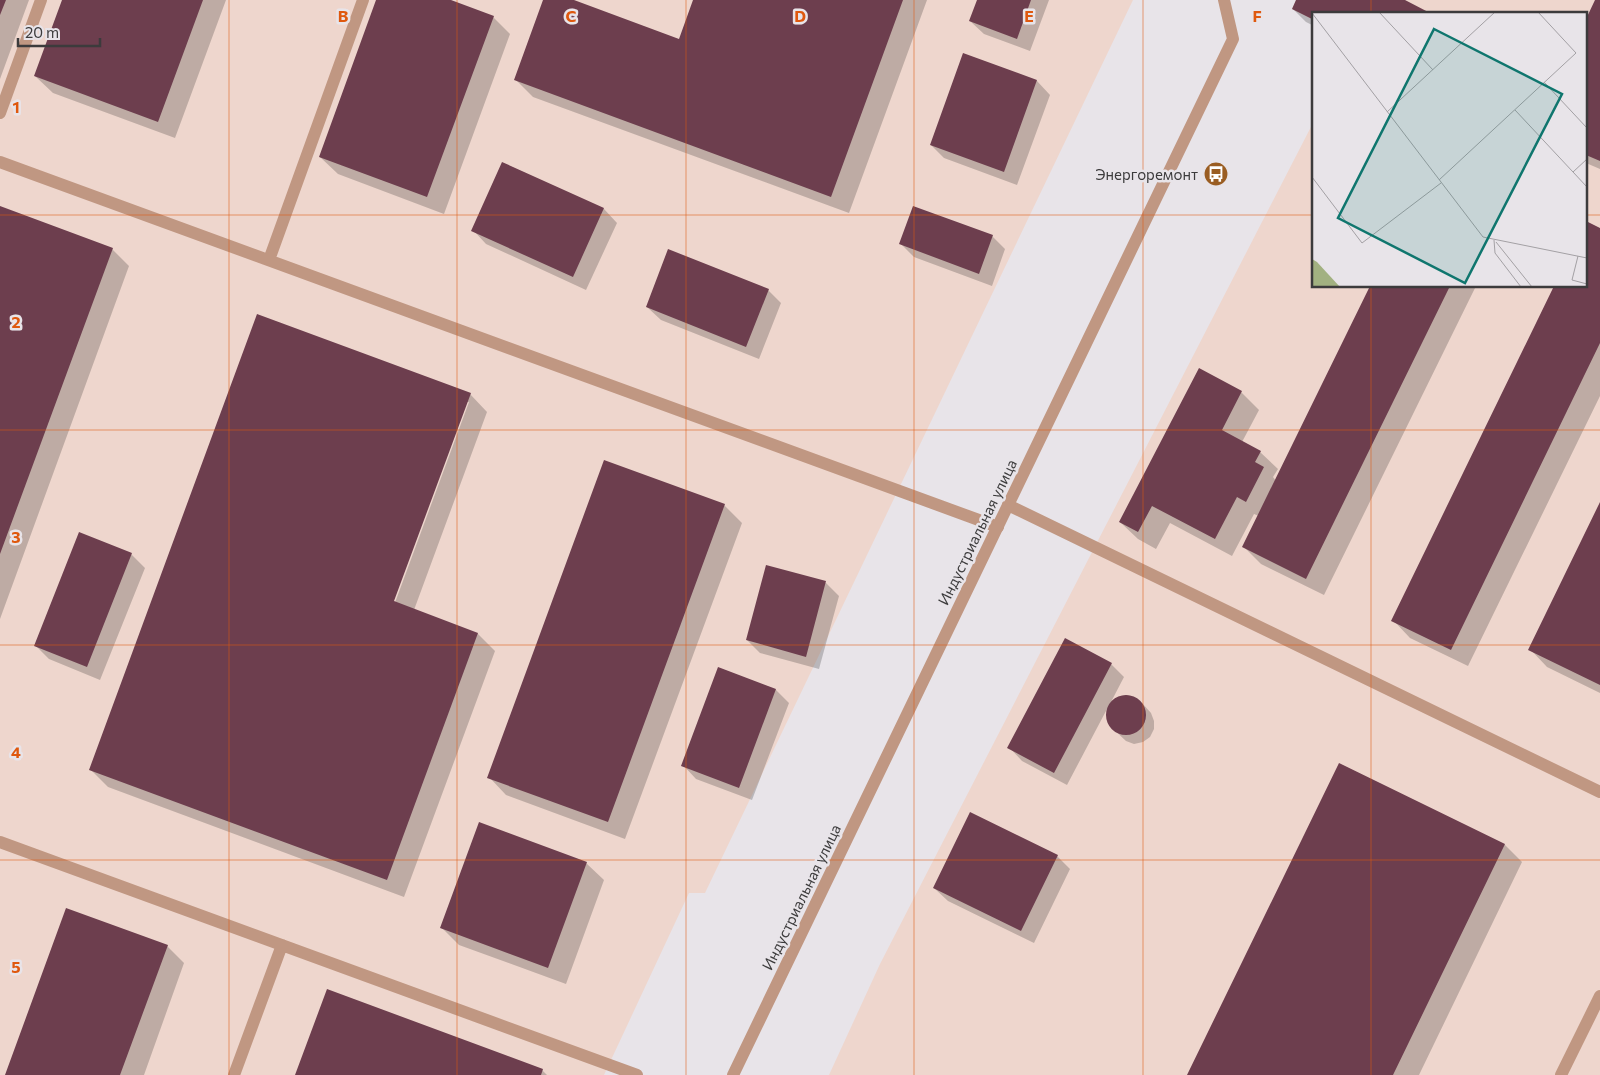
<svg xmlns="http://www.w3.org/2000/svg" width="1600" height="1075" viewBox="0 0 1600 1075" font-family="Commissioner,sans-serif">
<rect width="100%" height="100%" fill="#e8e4e9"/>
<!-- industrial -->
<path fill="#eed6cd" d="M0 0H1133L705 893H689L604 1075H0Z
M1296 0H1600V1075H829L880 964 1314 121V286H1586V14H1314V20L1292 9Z"/>
<!-- shadow -->
<path fill="#0003" fill-rule="evenodd" d="M0 0H29L0 79Z
M63 0H226L175 138 53 93 35 76Z
M378 0H448L493 17 510 34 444 214 338 174 320 157Z
M544 0H570L680 40 694 0H927L849 213 533 97 515 79Z
M978 0H1049L1030 51 984 34 970 21Z
M1298 0H1403L1314 14V26L1306 22 1293 9Z
M1597 0H1600V169L1586 163V22Z
M964 54 1037 81 1050 95 1017 185 944 158 931 145Z
M503 163 604 209 617 223 586 290 486 244 473 230Z
M0 208 112 249 129 266 0 619Z
M1600 229V396L1468 666 1410 638 1393 620 1586 286Z
M992 236 1005 249 992 286 914 257 901 244Z
M1371 286H1476L1324 595 1261 564 1244 547 1259 516 1254 514 1232 556 1170 523 1156 549 1138 539 1120 522 1199 370 1241 392 1259 410 1242 442 1260 452 1278 469 1273 477 1276 481Z
M768 290 781 303 759 359 661 320 647 307Z
M470 394 487 412 414 610 478 634 495 651 404 897 108 787 90 769ZM466 402H469L393 608 391 607Z
M724 505 742 523 625 839 506 795 489 777Z
M1600 505V693L1547 667 1530 649Z
M131 554 145 568 100 680 49 659 36 646Z
M767 566 826 583 839 596 819 669 760 653 747 640Z
M1111 664 1124 677 1111 702 1118 697 1127 695 1135 698 1142 703 1151 713 1154 721V729L1150 737 1143 742 1134 744 1126 741 1110 726 1107 718V709L1067 785 1022 761 1009 747Z
M719 668 776 690 789 703 752 800 696 779 683 765Z
M1340 764 1505 845 1522 862 1419 1075H1189Z
M1057 856 1070 869 1034 943 948 901 934 888Z
M586 863 604 880 566 984 459 945 442 928Z
M167 946 184 963 144 1075H6Z
M542 1070 547 1075H296Z"/>
<!-- building -->
<path fill="#6d3e4e" d="M0 0H6L0 15Z
M62 0H203L158 122 34 76Z
M376 0H451L494 16 427 197 319 157Z
M543 0H574L679 39 693 0H903L831 197 514 80Z
M977 0H1031L1017 39 969 21Z
M1296 0H1405L1432 14H1314V20L1292 9Z
M1595 0H1600V161L1586 155V19Z
M963 53 1037 80 1004 172 930 145Z
M502 162 604 208 573 277 471 231Z
M0 206 113 248 0 554Z
M913 206 993 235 979 274 899 244Z
M1586 221 1600 228V343L1451 650 1391 621 1554 286H1586Z
M668 249 769 289 746 347 646 307Z
M1370 286H1450L1306 579 1242 547Z
M257 314 471 393 394 601 478 633 387 880 89 770Z
M1199 368 1242 391 1222 430 1261 451 1255 462 1264 467 1246 502 1237 497 1215 539 1152 506 1138 532 1119 522Z
M604 460 725 504 608 822 487 778Z
M1600 502V685L1528 650Z
M79 532 132 553 87 667 34 646Z
M766 565 826 581 806 657 746 640Z
M1065 638 1112 663 1054 773 1007 748Z
M718 667 776 689 739 788 681 766Z
M1106 715a20 20 0 1 1 40 0a20 20 0 1 1-40 0Z
M1339 763 1505 844 1393 1075H1187Z
M970 812 1058 855 1021 931 933 888Z
M479 822 587 862 548 968 440 928Z
M66 908 168 945 120 1075H5Z
M327 989 543 1069 541 1075H295Z"/>
<g fill="none" stroke-linecap="round" stroke-linejoin="round">
<!-- service -->
<path stroke="#c09782" stroke-width="12" d="M0 113 41 0
M0 162 998 527
M269 260 363 0
M1008 505 1600 792
M0 842 637 1075
M234 1075 282 945
M1561 1075 1600 996"/>
<!-- tertiary -->
<path stroke="#c09782" stroke-width="12" d="M733 1075 1233 39 1224 0"/>
</g>
<!-- grid -->
<path fill="none" stroke="#df580e" stroke-width="1" stroke-opacity="0.55" d="M229 0V1075M457 0V1075M686 0V1075M914 0V1075M1143 0V1075M1371 0V14M0 215H1314M1586 215H1600M1371 286V1075M0 430H1600M0 645H1600M0 860H1600"/>
<!-- icons -->
<defs>
<symbol id="bus-disc" viewBox="-11 -11 22 22"><circle r="9.5" fill="#9a5d22" stroke="#e8e4e9"/><path d="M-5-6H5V4H4V6H2V4H-2V6H-4V4H-5ZM-3.5-4V0h7V-4ZM-3.5 1.2v1.5H-2V1.2ZM2 1.2v1.5H3.5V1.2Z" fill="#fff"/></symbol>
</defs>
<g fill-rule="evenodd">
<use href="#bus-disc" x="1202" y="160" width="28" height="28"/>
</g>
<g text-anchor="middle" dominant-baseline="central" stroke-width="5" stroke-linejoin="round" paint-order="stroke">
<!-- poi labels -->
<g font-size="15" fill="#3c3b3c" stroke="#e8e4e9" text-anchor="end">
<text x="1198" y="174">Энергоремонт</text>
</g>
<!-- street labels -->
<g font-size="15" fill="#3c3b3c" stroke="#e8e4e9">
<text transform="translate(977 532) rotate(-64)">Индустриальная улица</text>
<text transform="translate(801 897) rotate(-64)">Индустриальная улица</text>
</g>
</g>
<!-- overview -->
<g transform="translate(1312 12)">
<rect width="275" height="275" fill="#e8e4e9"/>
<path d="M0 247 5 250 28 275H0Z" fill="#a2b181"/>
<path fill="none" stroke="#a3a0a4" stroke-width="1" d="M67 0 121 58M0 1 171 225 275 246M232 70 275 116M203 98 261 160 275 147M75 100 183 0M261 160 275 175M0 165 50 231 129 171M127 168 264 41 226 0M182 228 183 241 209 275M184 230 220 275M266 244 260 268 275 272"/>
<path fill="#0f766e" fill-opacity="0.15" stroke="#0f766e" stroke-width="2.5" d="M122 17 250 82 153 271 26 206Z"/>
<rect width="275" height="275" fill="none" stroke="#3c3b3c" stroke-width="2.5"/>
</g>
<g font-size="16" text-anchor="middle" font-weight="bold" fill="#df580e" stroke="#e8e4e9" stroke-width="5" stroke-linejoin="round" paint-order="stroke">
<text x="343" y="22">B</text>
<text x="571" y="22">C</text>
<text x="800" y="22">D</text>
<text x="1029" y="22">E</text>
<text x="1257" y="22">F</text>
<text x="16" y="113">1</text>
<text x="16" y="328">2</text>
<text x="16" y="543">3</text>
<text x="16" y="758">4</text>
<text x="16" y="973">5</text>
</g>
<!-- scale -->
<path d="M18 38v8h82v-8" fill="none" stroke="#3c3b3c" stroke-width="2.5"/>
<text x="25" y="38" font-size="15" fill="#3c3b3c" stroke="#e8e4e9" stroke-width="4" paint-order="stroke">20 m</text>
</svg>
